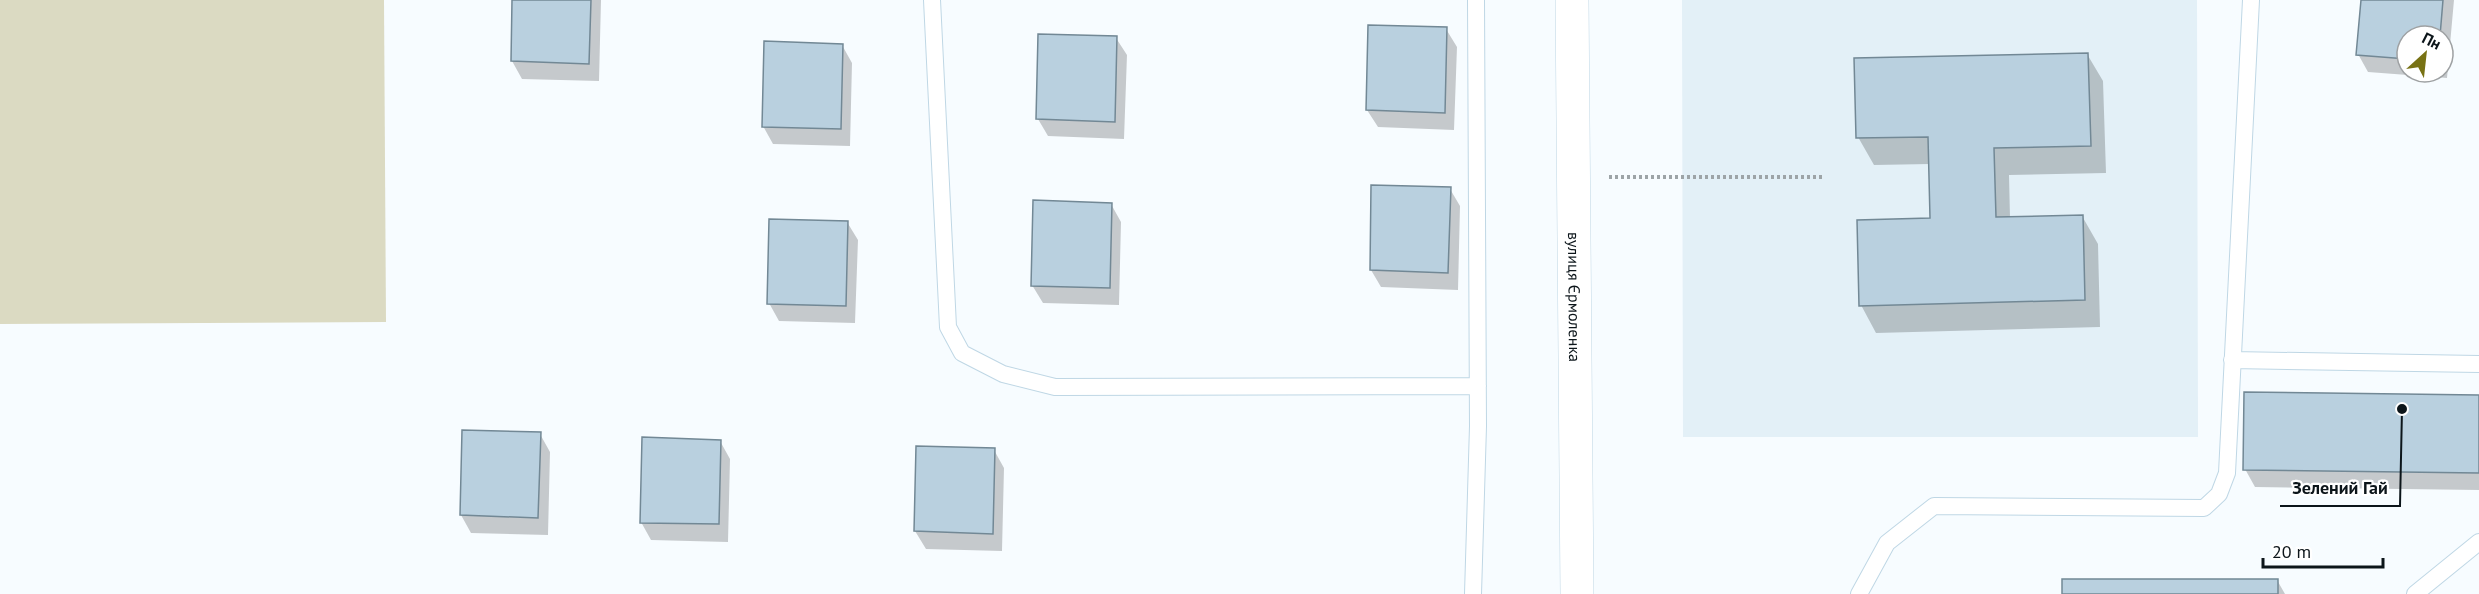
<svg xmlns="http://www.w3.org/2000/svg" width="2479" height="594" viewBox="0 0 2479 594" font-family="'PT Sans',sans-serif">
<rect width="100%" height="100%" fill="#f7fcff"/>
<!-- built -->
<path fill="#e3f0f7" d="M1682 0H2197L2198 437H1683Z"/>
<!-- green -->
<path fill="#dbdac2" d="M0 0H384L386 322 0 324Z"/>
<!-- shadow -->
<path fill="#0003" fill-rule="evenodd" d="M514 0H601L599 81 522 79 512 61Z
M2363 0H2454L2447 78 2368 72 2358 54ZM2407 36H2443V72H2407Z
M1446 29 1457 47 1454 130 1378 127 1367 110Z
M1116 38 1127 55 1124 139 1048 136 1038 119Z
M842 45 852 63 850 146 773 144 763 126Z
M2087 54 2103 81 2106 173 2009 175 2010 218 2082 216 2098 244 2100 327 1876 333 1861 305 1931 220 1930 164 1874 165 1858 137Z
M1450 189 1460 206 1458 290 1381 287 1371 270Z
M1111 204 1121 222 1119 305 1043 303 1032 285Z
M847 222 858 240 855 323 779 321 769 303Z
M2479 397V490L2255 487 2245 469Z
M540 434 550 452 548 535 471 533 461 515Z
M720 441 730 459 728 542 651 540 641 522Z
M994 450 1004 468 1002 551 926 549 915 531Z
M2277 580 2285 594H2064Z"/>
<!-- building -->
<path fill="#b9d0df" stroke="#728895" stroke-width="1.5" d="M512 0H591L589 64 511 61Z
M2361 0H2443L2440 36H2407V59L2356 55Z
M1368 25 1447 27 1445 113 1366 110Z
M1038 34 1117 36 1115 122 1036 119Z
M764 41 843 44 841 129 762 127Z
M2088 53 2091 146 1994 148 1996 217 2083 215 2085 300 1859 306 1857 220 1930 218 1928 137 1856 138 1854 58Z
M1371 185 1451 187 1448 273 1370 270Z
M1033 200 1112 203 1110 288 1031 286Z
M769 219 848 221 846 306 767 304Z
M2244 392 2479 395V473L2243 470Z
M462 430 541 432 538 518 460 515Z
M642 437 721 440 719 524 640 523Z
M916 446 995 448 993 534 914 531Z
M2062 579H2278V594H2062Z"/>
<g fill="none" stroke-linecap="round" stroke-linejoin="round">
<defs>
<path id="service" d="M932 0 948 327 962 353 1003 374 1055 387 1478 386
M2232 360 2479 364
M1473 594 1478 426 1476 0
M1859 594 1887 543 1934 506 2204 508 2219 494 2227 473 2251 0
M2415 594 2479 542"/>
<g id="tertiary">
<path id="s1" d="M1572 0 1577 594"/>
</g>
</defs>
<!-- service casing -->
<use href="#service" stroke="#bfd7e5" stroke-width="18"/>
<!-- tertiary casing -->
<use href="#tertiary" stroke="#bfd7e5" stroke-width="34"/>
<!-- path -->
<path stroke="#9da4a7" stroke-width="4" stroke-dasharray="3 3" stroke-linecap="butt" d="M1609 177H1823"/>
<!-- service -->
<use href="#service" stroke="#fff" stroke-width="16"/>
<!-- tertiary -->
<use href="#tertiary" stroke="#fff" stroke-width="33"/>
</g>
<g text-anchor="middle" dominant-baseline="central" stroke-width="4.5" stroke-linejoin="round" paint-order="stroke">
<!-- street labels -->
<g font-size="16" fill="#0c151a" stroke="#fff">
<text stroke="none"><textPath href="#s1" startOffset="297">вулиця Єрмоленка</textPath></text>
</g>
</g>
<!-- callouts -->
<path fill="none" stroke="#0c151a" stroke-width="2" d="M2402 409L2400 506H2280"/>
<circle fill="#0c151a" stroke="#fff" stroke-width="2" cx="2402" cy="409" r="6"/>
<g font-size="18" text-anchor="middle" font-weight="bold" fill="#0c151a" stroke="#fff" stroke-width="4.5" stroke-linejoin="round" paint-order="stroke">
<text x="2340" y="494">Зелений Гай</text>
</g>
<!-- north arrow -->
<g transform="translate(2425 54) rotate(27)"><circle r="28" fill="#ffffff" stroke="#9ea1a3" stroke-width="1.5"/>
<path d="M0-4.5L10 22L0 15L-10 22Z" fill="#787214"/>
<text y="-9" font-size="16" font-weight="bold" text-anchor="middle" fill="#0c151a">Пн</text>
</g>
<!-- scale -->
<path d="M2263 558v9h120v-9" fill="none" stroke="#0c151a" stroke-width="3"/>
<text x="2272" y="558" font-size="18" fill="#0c151a" stroke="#ffffff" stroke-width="4.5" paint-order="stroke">20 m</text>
</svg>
